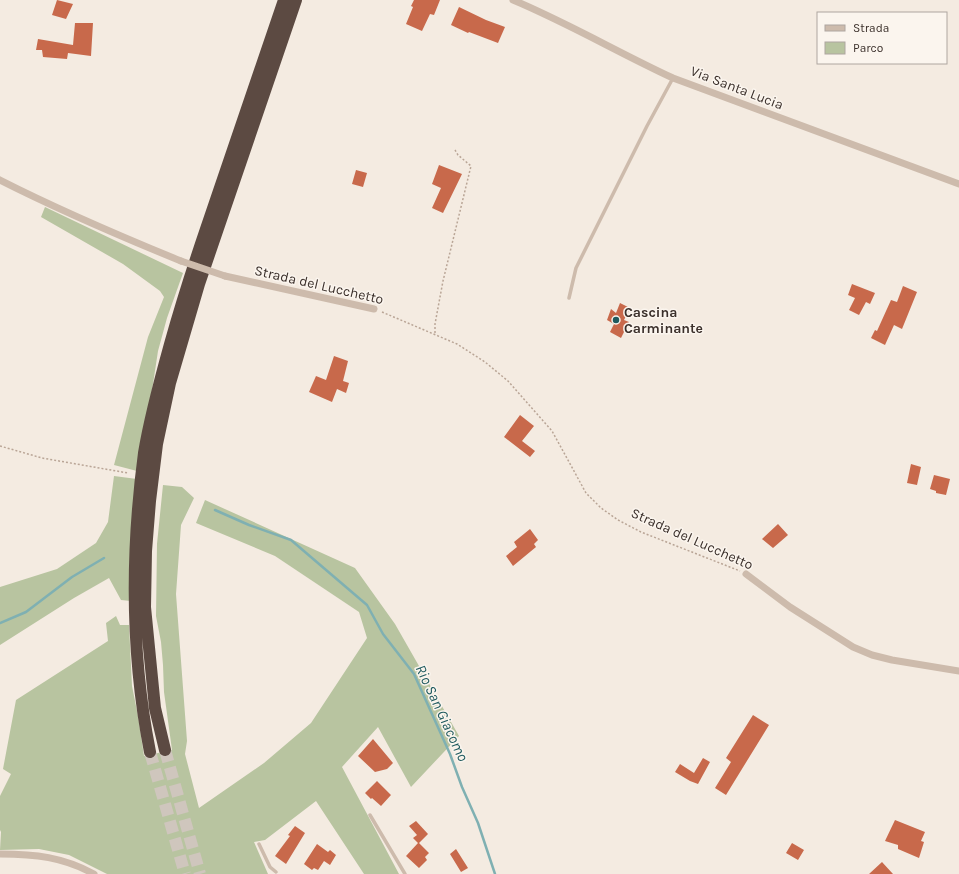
<svg xmlns="http://www.w3.org/2000/svg" width="959" height="874" viewBox="0 0 959 874" font-family="Karla,sans-serif">
<rect width="100%" height="100%" fill="#f4ebe1"/>
<!-- green -->
<path fill="#b8c4a0" d="M45 207 183 273 167 318 158 351 153 384 137 471 114 465 148 337 164 297 160 291 123 264 41 217Z
M114 476 137 479 131 601 121 600 109 578 74 598 0 645V587L57 569 96 543 108 522Z
M163 485 182 487 194 498 181 525 176 594 187 741 185 754 199 808 264 763 311 723 367 638 359 612 275 556 196 523 205 500 355 568 395 624 459 736 411 787 378 727 342 767 399 874H364L316 801 265 840 254 842 268 874H107L69 855 39 849 0 850 1 832 0 830V796L11 774 3 769 16 700 108 641 106 623 116 616 120 625H129L132 686 138 716 144 756 172 750 164 692 163 665 161 642 156 616 157 544Z"/>
<g fill="none" stroke-linecap="round" stroke-linejoin="round">
<!-- stream -->
<path stroke="#7fb0b2" stroke-width="2.5" d="M215 510 249 525 291 540 367 605 383 634 414 674 450 754 462 787 478 823 495 874
M0 623 26 612 72 577 104 558"/>
</g>
<!-- building -->
<path fill="#c8694b" d="M57 0 73 4 66 19 52 15Z
M414 0H440L434 15 430 14 422 31 406 24 413 7 411 6Z
M459 7 486 20 505 27 498 43 469 32 468 33 451 25Z
M75 23H93L91 56 68 53 67 59 43 57 42 50H36L38 39 73 45Z
M439 165 462 174 443 213 432 208 441 188 432 184Z
M356 170 367 173 363 187 352 184Z
M852 284 875 293 870 304 866 302 859 315 849 310 855 298 848 295Z
M903 286 917 292 902 329 894 325 885 345 871 338 875 330 877 331 891 300 897 302Z
M620 303 630 308 624 320 629 322 621 338 610 332 614 324 607 320 611 309 616 313Z
M334 356 348 361 343 381 349 383 346 393 337 389 332 402 309 392 316 376 326 380Z
M520 415 534 426 522 441 535 451 530 457 504 437Z
M911 464 921 467 917 485 907 483Z
M934 475 950 479 946 495 936 493V491L930 489Z
M778 524 788 535 773 548 762 539Z
M530 529 538 540 534 544 536 547 513 566 506 556 517 547 514 542Z
M753 715 769 725 726 795 715 788 731 762 726 758Z
M373 739 393 763 387 769 375 772 358 756Z
M703 758 710 762 698 784 690 781 675 772 680 764 694 773Z
M377 781 391 795 381 806 372 798 371 799 365 793Z
M895 820 925 832 921 841 924 842 919 858 898 849V845L885 841Z
M416 821 428 834 419 843 429 853 425 857 427 860 419 868 406 856 418 843 413 838 417 835 409 826Z
M295 826 305 833 286 864 275 856 290 836 288 835Z
M792 843 804 850 798 860 786 853Z
M317 844 328 852 330 850 336 855 330 865 324 861 318 870 314 868 312 870 304 864Z
M456 849 468 868 461 872 450 854Z
M882 862 893 874H869Z"/>
<g fill="none" stroke-linecap="round" stroke-linejoin="round">
<!-- highway-tunnel -->
<path stroke="#cfc6bd" stroke-width="12" stroke-dasharray="12 6" stroke-linecap="butt" d="M165 750 200 874
M150 752 185 874"/>
<!-- path -->
<path stroke="#b9a596" stroke-width="1.5" stroke-dasharray="2 2" stroke-linecap="butt" d="M382 312 457 344 485 362 508 381 552 431 586 493 601 508 618 520 641 532 740 571
M435 333V324L443 281 471 166 458 155 455 150
M0 446 42 458 128 473"/>
<!-- lane -->
<path stroke="#cdbbac" stroke-width="3.5" d="M569 298 576 268 647 126 673 78
M370 815 405 874
M259 844 270 867 276 872"/>
<!-- street -->
<path stroke="#cdbbac" stroke-width="7" d="M513 0C568 23 619 53 673 78L959 184
M0 180C59 210 120 236 181 261
M225 276 374 309
M746 574 790 607 853 647 872 655 892 660 959 671
M0 854C35 854 63 857 94 874"/>
<!-- highway -->
<path stroke="#5c4a42" stroke-width="12" d="M165 750 155 708 145 607 146 551 150 501 157 444 170 383 199 284 296 0
M150 752C131 655 131 551 144 453 150 416 160 380 170 344 181 305 193 267 206 229 232 152 258 76 284 0"/>
<!-- street-bridge -->
<path stroke="#cdbbac" stroke-width="7" d="M181 261 225 276"/>
</g>
<!-- markers -->
<circle fill="#1f5a5e" stroke="#fbf5ee" stroke-width="1.5" cx="616" cy="320" r="4"/>
<g text-anchor="middle" dominant-baseline="central" stroke-width="3" stroke-linejoin="round" paint-order="stroke">
<!-- street labels -->
<g font-size="14" fill="#3b302b" stroke="#fbf5ee">
<text transform="translate(737 88) rotate(21)">Via Santa Lucia</text>
<text transform="translate(319 285) rotate(13)">Strada del Lucchetto</text>
<text transform="translate(692 539) rotate(24)">Strada del Lucchetto</text>
</g>
<!-- poi labels -->
<g font-size="14" font-weight="bold" fill="#3b302b" stroke="#fbf5ee" text-anchor="start">
<text x="624" y="312">Cascina<tspan x="624" dy="16">Carminante</tspan></text>
</g>
<!-- water labels -->
<g font-size="15" font-style="italic" fill="#1f5a5e" stroke="#fbf5ee">
<text transform="translate(442 713) rotate(65)">Rio San Giacomo</text>
</g>
</g>
<!-- legend -->
<rect x="817" y="12" width="130" height="52" fill="#fbf5ee" stroke="#aea6a0"/>
<rect x="825" y="25" width="20" height="6" fill="#cdbbac" stroke="#aea6a0"/>
<text x="853" y="32" font-size="12" fill="#3b302b">Strada</text>
<rect x="825" y="42" width="20" height="12" fill="#b8c4a0" stroke="#aea6a0"/>
<text x="853" y="52" font-size="12" fill="#3b302b">Parco</text>
</svg>
